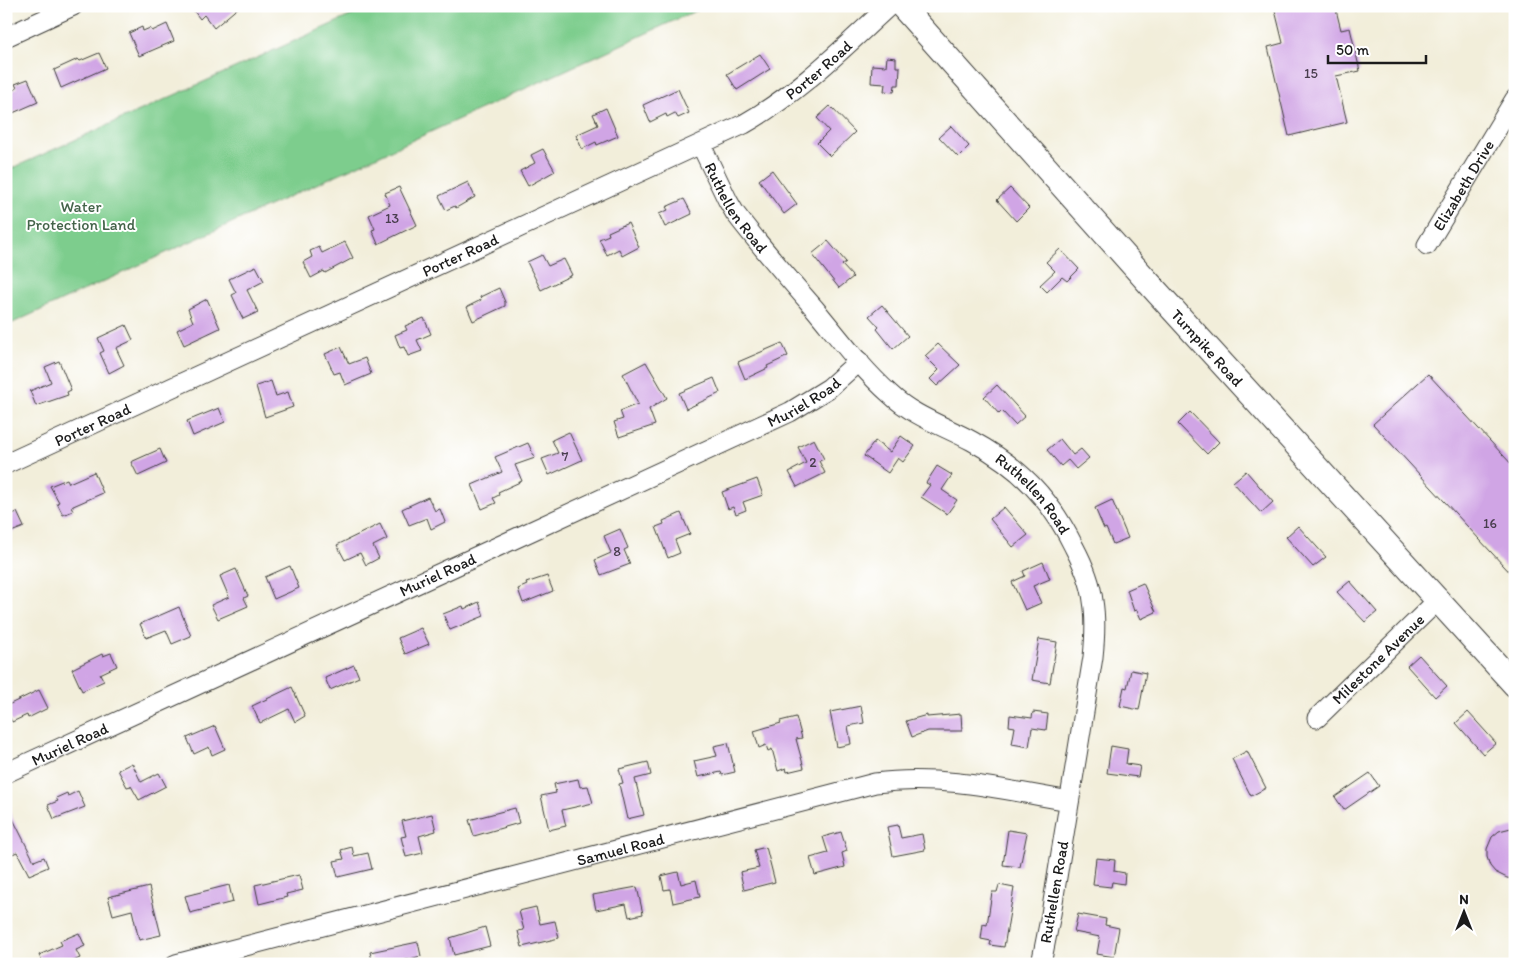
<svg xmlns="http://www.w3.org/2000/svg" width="1521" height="970" viewBox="0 0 1521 970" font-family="Itim,sans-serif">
<rect width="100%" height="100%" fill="#fff"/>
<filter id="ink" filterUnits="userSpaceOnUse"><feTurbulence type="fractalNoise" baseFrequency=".02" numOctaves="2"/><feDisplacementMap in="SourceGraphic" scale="10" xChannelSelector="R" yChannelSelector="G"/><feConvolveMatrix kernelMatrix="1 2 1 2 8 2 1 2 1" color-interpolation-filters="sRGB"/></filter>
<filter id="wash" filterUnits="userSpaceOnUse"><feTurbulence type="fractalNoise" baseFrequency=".0096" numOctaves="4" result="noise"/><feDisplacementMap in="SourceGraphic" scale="20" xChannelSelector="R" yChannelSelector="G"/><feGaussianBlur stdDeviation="1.12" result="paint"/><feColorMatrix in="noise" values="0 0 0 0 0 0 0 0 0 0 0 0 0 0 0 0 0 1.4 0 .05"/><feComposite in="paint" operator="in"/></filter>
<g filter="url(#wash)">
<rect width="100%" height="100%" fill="#f2eeda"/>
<!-- green -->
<path fill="#7dcd8d" stroke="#4c7454" d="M372 6H706L6 326V171Z"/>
<g id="blocks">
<!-- building -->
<path fill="#d0a5e5" d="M190 6H240L214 28 204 15 200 19Z
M1274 6H1335L1341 30 1350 28 1360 71 1336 76 1347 122 1289 136 1268 47 1283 43Z
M167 24 174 41 139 56 129 33 142 27 143 31 150 28 152 31Z
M99 53 106 68 61 88 54 70 78 59 80 61Z
M760 54 770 69 737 90 727 74Z
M887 57 896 58V67H900L899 85H895L894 92 884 91 885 84 871 83 872 65 886 66Z
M28 79 38 102 6 116V96L11 94 10 92 17 88 15 84Z
M678 89 689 113 678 118 675 113 667 117 666 114 650 122 643 105Z
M830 106 855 132 830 156 817 143 829 131 817 118Z
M606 108 618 136 597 145 596 142 582 149 576 135 598 125 593 114Z
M951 126 969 146 958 157 939 137Z
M543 149 555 171 528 186 520 171 535 163 531 155Z
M772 170 797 204 784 214 759 180Z
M468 182 475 197 456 208 455 206 446 210 439 196Z
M399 187 417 225 378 244 372 230 375 229 369 215 390 205 385 193Z
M1010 188 1029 208 1016 221 997 200Z
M684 199 692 214 665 227 659 214 668 210 666 207Z
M628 223 639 247 622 256 619 249 607 255 599 239 609 235 608 232Z
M828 241 846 262 842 265 853 277 839 288 812 254Z
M345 242 353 258 325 273 324 271 311 278 303 262 312 257 310 251 319 247 322 253Z
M1060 249 1079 269 1067 281 1062 277 1047 292 1040 285 1055 271 1046 262Z
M542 255 548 266 564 259 572 275 541 290 527 262Z
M256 266 264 281 247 290 258 312 243 319 232 295 236 293 229 279Z
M499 288 505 302V306L473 321 467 307 481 300 480 297Z
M207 299 220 328 184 345 177 330 193 322 188 309Z
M882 305 908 336 893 349 877 329 879 327 869 316Z
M424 318 431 334 417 340 422 351 408 356 404 347 400 348 395 335 407 330 405 326Z
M126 325 133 340 116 348 124 365 109 373 100 353 104 351 98 338Z
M782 343 788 356 767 366 768 368 745 379 738 362Z
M938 344 960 365 937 386 930 379 939 370 925 356Z
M341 347 349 364 365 358 371 374 345 385 340 372 334 374 325 354Z
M59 361 71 390 67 392 68 395 36 406 30 391 51 382 45 367Z
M646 362 667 398 649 409 655 425 619 437 614 422 623 419 620 411 638 404 623 374Z
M1428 374 1515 468V578L1373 424Z
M714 378 720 393 686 409 679 393Z
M271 381 276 396 288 392 293 407 265 417 256 386Z
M997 385 1025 416 1015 425 1002 411 999 414 984 397Z
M219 408 225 422 193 436 187 421Z
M1190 412 1219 442 1207 454 1178 424Z
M569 432 582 460 549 475 542 459 558 453 552 440Z
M901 436 915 446 903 462 898 458 888 473 864 456 875 441 890 452Z
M814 439 824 459 819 461 825 473 797 487 789 472 806 463 798 447Z
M1060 439 1073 455 1081 449 1089 458 1076 469 1068 460 1061 466 1047 450Z
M528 443 535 458 515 465 522 481 498 492 499 495 493 498 496 503 482 509 472 485 502 472 495 457Z
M160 449 166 463 138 476 131 462Z
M937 466 952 475 942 490 957 500 947 514 921 497 930 485 926 483Z
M1246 471 1273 502 1261 513 1233 482Z
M94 472 103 493 71 507 73 511 63 515 57 503 59 502 50 486 67 479 69 483Z
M757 479 763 495 743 502 746 510 736 514 733 507 728 509 722 492Z
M428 497 435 511 440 509 445 522 431 529 427 518 409 525 402 509Z
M1112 500 1128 538 1113 544 1106 528 1104 529 1095 508Z
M1004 507 1028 535 1013 547 990 519Z
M17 512 24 527 6 534V517Z
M681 513 690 534 675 540 680 553 668 558 656 527 664 524 663 521Z
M380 524 387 539 373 546 379 558 366 565 360 553 345 560 337 545Z
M1298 526 1326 557 1313 567 1286 537Z
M620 529 628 548 624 550 630 564 601 575 595 560 611 553 604 536Z
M1043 562 1050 579 1033 586 1041 603 1025 610 1012 582 1025 576 1023 571Z
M290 566 299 588 274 599 265 577Z
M236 569 248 596 244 598 248 606 218 619 211 605 229 597 220 576Z
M547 576 553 591 523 603 518 589 527 585 526 583Z
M1350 581 1377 612 1365 622 1337 592Z
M1143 583 1156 612 1141 619 1137 610 1134 611 1127 590Z
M479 602 484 616 450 630 443 614 463 606 464 609Z
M179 607 191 636 172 644 166 630 146 638 140 624Z
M421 628 429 644 405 654 398 638Z
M1039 639 1057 642 1050 683 1032 680Z
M111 653 117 666 100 674 104 681 82 691 72 669 102 654 103 656Z
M1419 655 1447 686 1435 697 1407 666Z
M354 665 359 677 330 690 325 678Z
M1131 670 1146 673 1139 710 1120 706 1124 687 1127 688Z
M292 687 305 716 295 722 289 709 260 723 252 706Z
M39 690 48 708 28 718 27 715 12 722 6 710V706Z
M861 706 864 723 848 726 851 744 837 747 830 712Z
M1033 712 1048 714 1046 730 1032 728 1029 747 1012 744 1015 727 1009 726 1010 715 1032 718Z
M1468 712 1496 743 1483 754 1456 723Z
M961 714 962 731H928L912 737 906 721 927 715V717Z
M796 717 802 738 796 739 804 768 787 772 786 768 778 771 772 749 768 751 766 745 759 748 754 731 781 723 780 721Z
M215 726 225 749 212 755 209 747 194 754 187 738Z
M728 743 735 772 722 775 721 772 698 777 694 761 717 756 714 746Z
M1111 746 1128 749 1126 764 1140 766 1138 777 1107 773Z
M1247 751 1266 788 1251 796 1232 759Z
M648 762 651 775 635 779 644 815 627 819 619 784 623 783 619 769Z
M132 763 141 782 159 773 166 786 139 800 131 786 127 787 118 770Z
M1370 773 1379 786 1344 810 1335 797Z
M578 779 580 787 588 786 593 803 562 810 566 826 549 830 541 796 556 793 554 784Z
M78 791 85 807 54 819 48 805 58 801 56 798 67 793 68 796Z
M6 805 34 861 44 857 48 867 29 875 17 852 6 857Z
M515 808 519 823 474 836 469 820Z
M432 814 436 831 419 836 423 853 406 857 401 837 406 836 402 821Z
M898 825 901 838 922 834 925 850 893 856 887 827Z
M1515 827V879L1507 878 1495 872 1490 866 1487 857V849L1492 837 1499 831Z
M1008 830 1027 833 1020 867 1003 865Z
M841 832 847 851 842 853 845 867 815 875 810 858 828 853 823 837Z
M352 847 354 856 368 853 372 869 338 877 334 861 344 859 341 850Z
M766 847 775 882 744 890 740 872 759 868 754 850Z
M1096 858 1115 860 1114 871 1125 873 1124 884 1112 882 1111 887 1093 885Z
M678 872 681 884 696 880 700 897 673 903 670 889 664 890 661 876Z
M299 875 303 890 286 894 287 897 259 904 255 885Z
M229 885 233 902 190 913 185 896Z
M999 885 1014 888 1004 947 990 945 991 941 981 939 983 924 987 925 992 892H997Z
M149 887 161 935 139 940 132 910 113 915 108 897Z
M637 887 643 914 629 917 626 904 596 910 593 895Z
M536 907 540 924 555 921 559 938 522 947 518 931 524 930 519 911Z
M1078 914 1106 919 1105 925 1119 928 1114 957 1097 954 1100 937 1074 932Z
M485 927 490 946 454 955 450 938Z
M79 933 85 946 76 950 80 958 67 964H43L39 955 62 945 60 941Z
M418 942 421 956 390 964H373L370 952Z"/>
</g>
</g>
<g filter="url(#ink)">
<use href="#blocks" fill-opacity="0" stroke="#3c3c38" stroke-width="1"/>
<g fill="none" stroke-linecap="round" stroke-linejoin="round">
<defs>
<g id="minor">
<path d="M6 37 73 6"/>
<path id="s1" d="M701 145 728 201 735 213C760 246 788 278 815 309 839 338 862 369 890 394 913 416 944 426 972 441 1020 467 1050 498 1074 547 1083 564 1091 582 1093 601 1096 619 1095 638 1093 657L1051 914 1041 964"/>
<path id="s2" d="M1427 245 1515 99"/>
<path id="s3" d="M6 464 744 124C799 93 843 48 889 6"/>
<path id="s4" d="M1317 718 1438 600"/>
<path id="s5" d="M6 773 790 412 829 388 859 361"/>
<path id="s6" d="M176 964 875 783C940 774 1005 790 1069 801"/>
</g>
<g id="major">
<path id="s7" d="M902 6 1156 291 1515 685"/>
</g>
</defs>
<!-- minor casing -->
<use href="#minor" stroke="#3c3c38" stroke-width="21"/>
<!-- major casing -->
<use href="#major" stroke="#3c3c38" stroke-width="26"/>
<!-- minor -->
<use href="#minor" stroke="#fff" stroke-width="19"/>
<!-- major -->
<use href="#major" stroke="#fff" stroke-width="24"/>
</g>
</g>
<g text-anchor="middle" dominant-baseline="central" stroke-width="4" stroke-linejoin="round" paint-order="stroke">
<!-- number labels -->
<g font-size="14" fill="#493e4e">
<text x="1311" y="73">15</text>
<text x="392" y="218">13</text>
<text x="565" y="456">7</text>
<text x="813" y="462">2</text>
<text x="1490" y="523">16</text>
<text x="617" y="551">8</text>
</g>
<!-- street labels -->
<g font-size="16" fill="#1c1c1c" stroke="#fff">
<text stroke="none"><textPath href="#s3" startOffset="905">Porter Road</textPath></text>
<text stroke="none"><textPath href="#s2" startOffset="70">Elizabeth Drive</textPath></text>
<text stroke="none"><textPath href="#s1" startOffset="72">Ruthellen Road</textPath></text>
<text stroke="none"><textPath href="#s3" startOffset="500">Porter Road</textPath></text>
<text stroke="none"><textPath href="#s7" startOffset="458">Turnpike Road</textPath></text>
<text stroke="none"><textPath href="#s5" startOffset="880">Muriel Road</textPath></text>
<text stroke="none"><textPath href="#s3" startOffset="95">Porter Road</textPath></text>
<text stroke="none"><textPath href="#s1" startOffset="491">Ruthellen Road</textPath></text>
<text stroke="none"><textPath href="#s5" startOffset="475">Muriel Road</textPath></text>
<text stroke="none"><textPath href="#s4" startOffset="85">Milestone Avenue</textPath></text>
<text stroke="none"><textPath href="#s5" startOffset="70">Muriel Road</textPath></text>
<text stroke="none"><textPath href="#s6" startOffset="459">Samuel Road</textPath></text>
<text transform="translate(1054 892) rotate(-80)">Ruthellen Road</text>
</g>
<!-- park labels -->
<g font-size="16" fill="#436349" stroke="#fff">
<text x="81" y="206">Water<tspan x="81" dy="18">Protection Land</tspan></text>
</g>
</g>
<!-- margin -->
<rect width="1521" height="970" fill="none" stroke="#fff" stroke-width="25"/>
<!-- north arrow -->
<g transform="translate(1464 912)" stroke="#ffffff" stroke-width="4" paint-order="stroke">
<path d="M0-4L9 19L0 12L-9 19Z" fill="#1c1c1c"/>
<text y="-8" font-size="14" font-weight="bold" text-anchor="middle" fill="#1c1c1c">N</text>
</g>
<!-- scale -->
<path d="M1328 55v8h98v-8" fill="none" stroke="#1c1c1c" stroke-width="2.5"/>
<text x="1336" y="55" font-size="15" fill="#1c1c1c" stroke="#ffffff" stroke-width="4" paint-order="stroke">50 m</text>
</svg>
